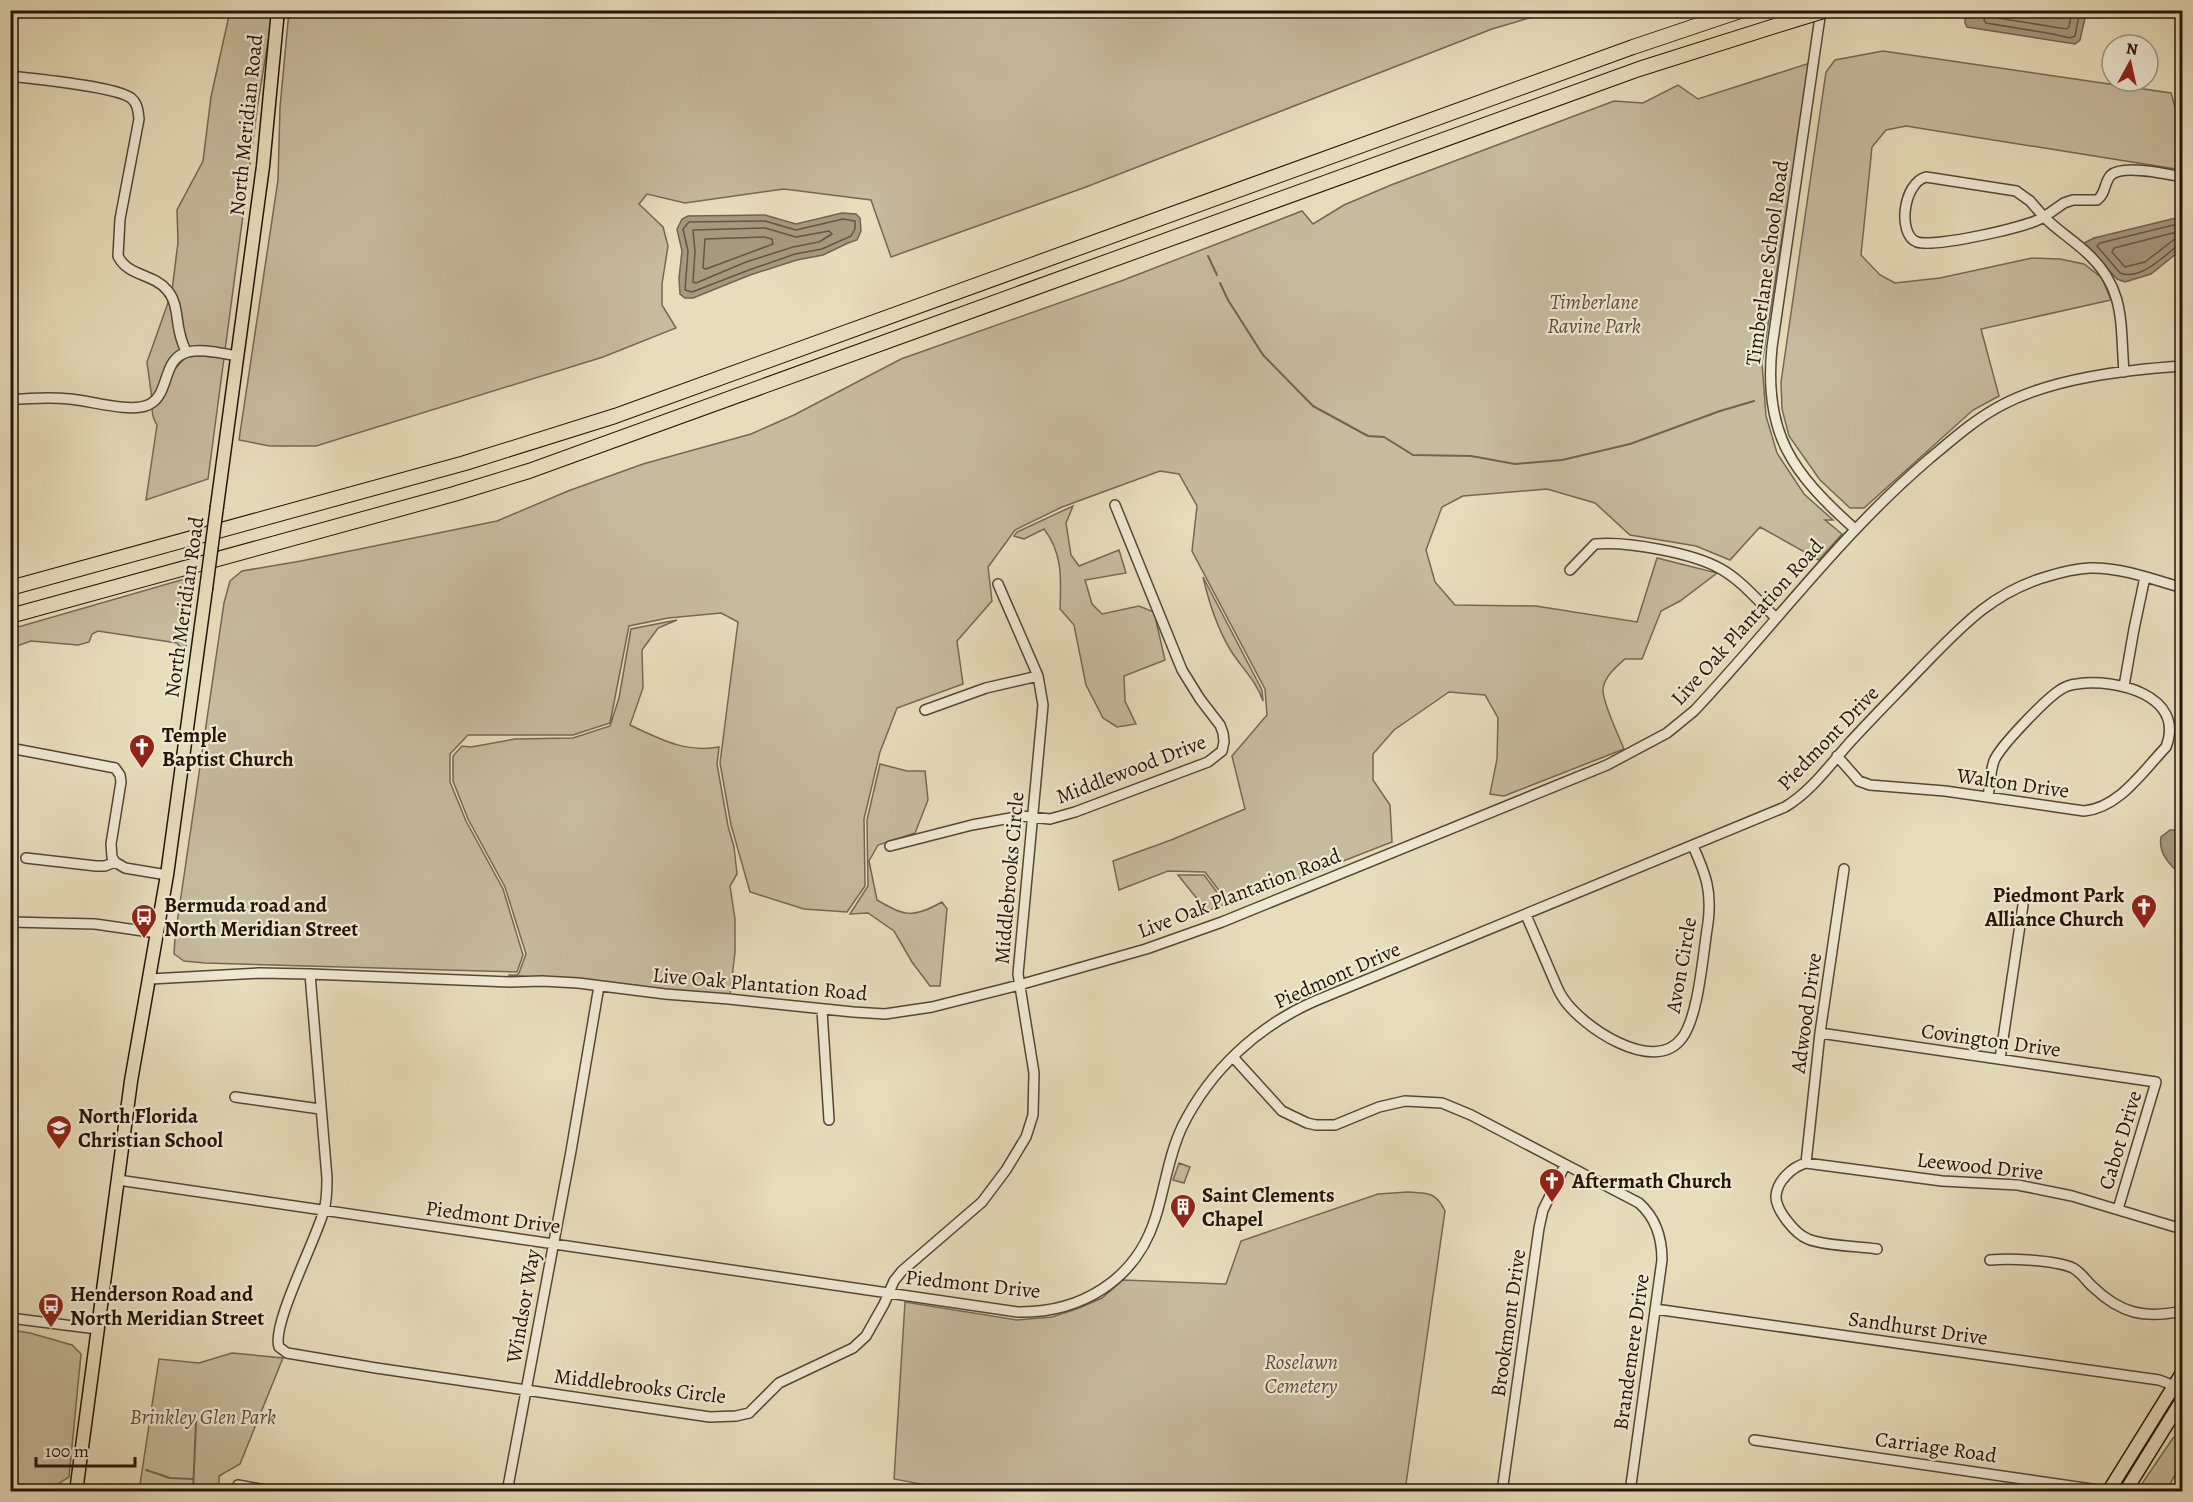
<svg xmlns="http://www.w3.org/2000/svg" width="2193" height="1502" viewBox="0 0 2193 1502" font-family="Alegreya,serif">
<rect width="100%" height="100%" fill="#e7ddbb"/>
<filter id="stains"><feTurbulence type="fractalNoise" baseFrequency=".00333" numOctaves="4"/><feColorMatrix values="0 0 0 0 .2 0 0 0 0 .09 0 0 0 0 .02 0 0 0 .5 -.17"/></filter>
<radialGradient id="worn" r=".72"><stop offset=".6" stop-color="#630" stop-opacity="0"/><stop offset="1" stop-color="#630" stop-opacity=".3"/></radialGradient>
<!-- green -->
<path fill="#c6bb9d" stroke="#756852" stroke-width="1.5" d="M230 11H273L258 103 225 350 188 348 172 291 178 242 177 210 203 161 211 97Z
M289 11V10L1553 11 1492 29 1086 187 891 257 871 200 784 189 685 203 647 194 639 204 663 227 668 246 662 284V305L676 328 603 357 316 446H270L239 440 278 180 280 107Z
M1883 51 2171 93 2179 122 2182 124V170L1906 126 1886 130 1872 147 1861 255 1880 275 1895 283 1940 278 2032 258 2060 259 2084 264 2102 278 2111 300 1981 329 1999 396 1973 410 1864 508H1850L1820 480 1789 436 1782 409 1781 382 1826 72 1835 60Z
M1810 63 1762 363 1766 416 1777 453 1804 494 1833 520H1825L1842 534 1819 560 1760 527 1730 560 1696 546 1630 535 1595 503 1547 489 1463 496 1442 507 1426 550 1435 582 1455 605 1536 606 1637 622 1657 558 1717 573 1680 601 1661 611 1642 659H1625C1617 666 1604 677 1603 689 1602 702 1619 736 1624 749L1504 796 1490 794 1497 759 1498 718 1485 695 1449 692 1394 730 1373 754V780L1390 805 1392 842 1230 905 1205 872 1168 871 1119 890 1113 861 1171 840 1245 809 1232 756 1267 715 1265 689 1192 551 1197 506 1179 474 1160 471 1062 507 1015 530 988 567 992 601 957 641 963 684 897 708 880 752 864 819 865 886 847 912 804 909 750 892 731 825 720 763 738 622 721 613 668 618 629 626 610 723 573 735H468L450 754V782L466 821 503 889 523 955 517 972 205 963 184 961 174 954 175 937 224 603 230 581 242 571 301 561 497 521 568 491 643 464 751 434 794 415 901 359 1121 281 1302 211 1313 224 1344 205 1391 185 1614 101 1643 103 1678 85 1698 99Z
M169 300 182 350 152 399 147 362Z
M191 355 224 358 208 479 146 500 157 425C154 420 151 412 153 406 157 392 177 361 191 355Z
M1073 506 1066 523 1071 555 1079 566 1119 550 1126 573 1085 580 1092 604 1102 614 1139 606 1154 612 1165 660 1124 676 1125 701 1136 724 1117 727 1103 718 1086 685 1074 625 1060 609C1061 580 1063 553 1044 529L1024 539 1014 536 1017 532Z
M195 576 185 652 179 651 180 647 177 643 98 631 92 634 89 642 78 645 31 641 11 648V629Z
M1203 577 1262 690 1263 701C1257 682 1242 668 1231 651 1217 628 1209 603 1203 577Z
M677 620 658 628 642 650 643 688 630 725C660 739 685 753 719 747L717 764 728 826 734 847 737 874 730 886 735 919V952L730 995 508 975H517L519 973 526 954 505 887 468 819 453 781V756L462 746 471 747 515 739 573 738 610 726 619 698 631 629Z
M880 764 907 771H925L928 800 915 833 878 845 869 861 877 900C906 917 913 918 942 902L947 909 940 986H930L912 962 894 931 868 913 850 914 868 886 867 820Z
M1178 875H1204L1226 904 1207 911Z
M1179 1163 1190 1167 1184 1183 1173 1180Z
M1408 1192C1428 1193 1436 1192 1445 1211L1405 1491 963 1492 894 1479 905 1302 1017 1320 1052 1317 1079 1308 1102 1298 1123 1280 1226 1284 1241 1241 1378 1194Z
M11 1330 30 1333 72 1345 81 1354 69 1477 58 1484 24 1490 11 1481Z
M232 1353 283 1358 240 1464 219 1476V1491H139L159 1359 199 1363Z
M2182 1430V1468L2174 1477 2166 1491H2137L2173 1438Z"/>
<!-- water -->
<path fill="#a5997e" stroke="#71644f" stroke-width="1.5" d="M2006 11H2086V14L2080 40 2075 44 1967 27 1965 23V18L1969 15Z
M842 213 856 214 860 218 861 231 857 240 848 243 823 255 797 260 750 275 693 298H685L680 294 679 278 682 251 677 229 682 219 688 216 765 215 796 224Z
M2176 218H2182V249L2151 274 2125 282 2117 279 2084 243 2094 238Z
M2170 830H2176L2182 834V875C2170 866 2158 853 2161 837Z"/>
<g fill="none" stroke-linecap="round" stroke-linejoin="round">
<!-- shore -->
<path stroke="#645643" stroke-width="1.5" d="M1988 10 1984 20 1986 23 2053 34 2070 38 2075 36 2080 10
M1996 10 1998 18 2066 29 2069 27 2072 10
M843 219 855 221V229L851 236 822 249 795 254 749 270 692 292 685 290 688 251 683 229 689 222 765 221 796 230Z
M2182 223 2100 243 2097 246 2120 273C2140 281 2163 257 2177 246L2182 245
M765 228 796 237 829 231 832 234 819 242 793 247 746 262 696 283 693 282 695 251 693 230Z
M2173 233 2176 234V238L2145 262 2125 267 2112 252 2114 248Z
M764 237 772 239 773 244 706 269 703 268 705 239Z"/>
<!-- stream -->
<path stroke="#71644f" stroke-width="2" d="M1208 256 1217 275
M1220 283 1228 300 1263 355 1313 406 1368 436 1384 437 1413 455 1471 456 1515 464 1562 460 1630 444 1720 411 1754 401
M146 1470 170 1478 193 1479
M193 1492 196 1422"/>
<defs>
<path id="minor" d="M1821 10 1772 347C1763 434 1793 474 1855 529
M10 76C35 79 114 86 131 98 138 104 138 111 139 119L120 219 118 256C128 277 153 273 167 290 178 302 176 320 180 334 181 340 184 346 186 352
M1926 177 2016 191 2030 201 2044 217C2028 227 1934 248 1917 242 1897 235 1903 183 1926 177Z
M2124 372C2120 323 2126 289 2087 253 2073 240 2057 230 2044 217L2064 203 2073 200H2097C2106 194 2104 182 2111 175 2123 164 2167 174 2182 177
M10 400C31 398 50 397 70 399 92 401 129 413 148 405 171 395 161 358 188 352 203 348 223 354 238 356
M1570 570 1595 544C1627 541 1693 553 1721 569 1742 581 1759 602 1776 618
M2124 686 2134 629 2145 577
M925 710 986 688 1038 676
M10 748 115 768 120 775 121 782 111 844 112 857 115 862 125 868 167 875
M1837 756 1859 781 1870 785 1945 791 2084 811C2119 808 2143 771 2166 747 2186 695 2115 678 2077 684 2072 684 2064 687 2060 690 2046 699 2000 746 1994 761 1990 772 1990 785 1988 797
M890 846 972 825 1021 816 1050 819 1075 812 1208 762 1222 751 1224 742 1223 733 1220 725 1200 699 1182 670 1115 505
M26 858 96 866H105L115 862
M1526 915C1534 934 1543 954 1551 973 1555 982 1558 991 1563 998 1581 1026 1654 1076 1682 1038 1699 1016 1703 952 1708 923 1712 891 1706 875 1693 846
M10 922 95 924 157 933
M310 974 327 1178C327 1189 327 1200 324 1210 317 1238 271 1325 279 1347L287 1353 376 1368 710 1417 736 1416 749 1413 779 1383 853 1348 866 1336 884 1304 894 1281 902 1271 982 1202 1006 1170 1026 1137 1033 1115 1034 1073 1018 974 1043 705 1038 676 998 584
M150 979 259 973 310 974 510 982 542 981 578 983 665 994 729 999 853 1012 885 1014 932 1007 1019 985 1146 949 1222 922 1607 765 1667 733 1694 711C1773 627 1841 534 1929 459 1952 440 1975 419 2002 405 2053 378 2125 370 2182 366
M822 1010 829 1120
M1820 1033 2156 1082 2118 1209
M1233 1057 1282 1111 1307 1123 1316 1125H1335L1379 1107 1405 1101 1442 1103 1471 1115 1639 1203C1656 1218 1662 1238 1662 1260L1630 1492
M2000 1059 2023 905
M235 1097 320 1109
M1806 1163 1820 1033 1844 869
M118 1180 1018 1312C1080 1313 1135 1281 1155 1219 1165 1188 1168 1157 1182 1127 1210 1070 1258 1026 1315 1001L1785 807C1812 791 1831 763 1852 740 1874 716 1896 694 1918 671 1959 629 1991 592 2049 576 2062 572 2075 569 2089 568 2120 567 2153 579 2182 588
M1877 1249C1858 1246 1824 1246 1808 1239 1795 1234 1775 1209 1776 1196 1777 1181 1792 1167 1806 1163L1942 1181 2018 1185 2072 1196 2182 1229
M1990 1260C2009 1258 2055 1260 2073 1268 2082 1273 2086 1281 2093 1287 2121 1314 2145 1319 2182 1311
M1655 1309 2159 1380 2175 1386 2182 1395
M10 1318 97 1329
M1754 1440 2112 1492
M238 1485 276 1492
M507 1492 571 1151 599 986
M1502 1492 1539 1228 1543 1210 1565 1165"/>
<path id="major" d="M217 506 263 166 278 10
M76 1492 131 1081 167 875 206 589
M2108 1492 2182 1373
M2125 1492 2182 1400"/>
<path id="highway" d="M10 588 465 463 615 416 1633 47 1743 10
M10 616 454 494 529 471 1639 69 1794 20"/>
</defs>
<!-- minor casing -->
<use href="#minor" stroke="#554635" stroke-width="12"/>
<!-- major casing -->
<use href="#major" stroke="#241408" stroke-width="15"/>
<!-- highway casing -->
<use href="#highway" stroke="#241408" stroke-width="16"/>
<!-- minor -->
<use href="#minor" stroke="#efe9d3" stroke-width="9"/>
<!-- major -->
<use href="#major" stroke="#e7ddbb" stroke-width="12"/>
<!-- highway -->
<use href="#highway" stroke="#e7ddbb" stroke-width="14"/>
<defs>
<path id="major-bridge" d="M206 589 217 506"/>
<path id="highway-bridge" d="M1794 20 1827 10"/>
</defs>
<!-- major-bridge casing -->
<use href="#major-bridge" stroke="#241408" stroke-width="15" stroke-linecap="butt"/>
<!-- highway-bridge casing -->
<use href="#highway-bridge" stroke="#241408" stroke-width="16" stroke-linecap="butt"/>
<!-- major-bridge -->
<use href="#major-bridge" stroke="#e7ddbb" stroke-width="12"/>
<!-- highway-bridge -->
<use href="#highway-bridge" stroke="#e7ddbb" stroke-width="14"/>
</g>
<!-- icons -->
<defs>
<symbol id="church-pin" viewBox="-11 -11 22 30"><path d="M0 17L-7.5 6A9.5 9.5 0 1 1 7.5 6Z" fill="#8f2418" stroke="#efe9d3"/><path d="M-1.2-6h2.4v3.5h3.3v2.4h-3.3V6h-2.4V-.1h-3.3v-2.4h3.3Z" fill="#fff"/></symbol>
<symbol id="bus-pin" viewBox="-11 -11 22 30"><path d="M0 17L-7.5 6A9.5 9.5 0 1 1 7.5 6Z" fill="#8f2418" stroke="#efe9d3"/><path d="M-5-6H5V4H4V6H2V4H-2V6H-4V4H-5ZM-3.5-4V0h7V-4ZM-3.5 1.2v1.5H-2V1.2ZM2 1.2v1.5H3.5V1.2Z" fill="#fff"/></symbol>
<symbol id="school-pin" viewBox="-11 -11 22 30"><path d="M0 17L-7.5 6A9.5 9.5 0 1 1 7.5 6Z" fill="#8f2418" stroke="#efe9d3"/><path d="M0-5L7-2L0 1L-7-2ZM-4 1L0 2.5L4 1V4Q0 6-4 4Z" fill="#fff"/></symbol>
<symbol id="building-pin" viewBox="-11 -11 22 30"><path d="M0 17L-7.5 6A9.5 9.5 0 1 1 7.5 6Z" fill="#8f2418" stroke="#efe9d3"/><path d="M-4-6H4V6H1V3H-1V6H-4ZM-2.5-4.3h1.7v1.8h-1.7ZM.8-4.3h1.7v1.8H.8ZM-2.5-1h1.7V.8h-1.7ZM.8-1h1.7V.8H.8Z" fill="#fff"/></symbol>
</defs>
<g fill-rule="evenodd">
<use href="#church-pin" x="127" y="732" width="30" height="40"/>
<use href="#church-pin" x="2129" y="892" width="30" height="40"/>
<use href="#bus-pin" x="129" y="902" width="30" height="40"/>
<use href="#school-pin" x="44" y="1113" width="30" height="40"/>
<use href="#church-pin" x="1537" y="1166" width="30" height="40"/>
<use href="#building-pin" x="1168" y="1192" width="30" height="40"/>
<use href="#bus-pin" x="36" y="1291" width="30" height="40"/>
</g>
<g text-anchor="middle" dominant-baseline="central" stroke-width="4.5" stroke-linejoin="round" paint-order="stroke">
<!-- street labels -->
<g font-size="21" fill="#241408" stroke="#efe9d3">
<text transform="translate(246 125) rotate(-84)">North Meridian Road</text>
<text transform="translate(1767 263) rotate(-82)">Timberlane School Road</text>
<text transform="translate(184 607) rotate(-82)">North Meridian Road</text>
<text transform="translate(1747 622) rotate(-48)">Live Oak Plantation Road</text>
<text transform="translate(1828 738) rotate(-46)">Piedmont Drive</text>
<text transform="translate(1131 769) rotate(-21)">Middlewood Drive</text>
<text transform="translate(2013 783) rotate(8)">Walton Drive</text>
<text transform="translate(1009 878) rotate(-85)">Middlebrooks Circle</text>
<text transform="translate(1239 893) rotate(-21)">Live Oak Plantation Road</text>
<text transform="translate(1681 965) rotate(-80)">Avon Circle</text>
<text transform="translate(1337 975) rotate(-24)">Piedmont Drive</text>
<text transform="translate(760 984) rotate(5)">Live Oak Plantation Road</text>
<text transform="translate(1806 1013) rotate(-82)">Adwood Drive</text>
<text transform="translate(1991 1040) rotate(8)">Covington Drive</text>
<text transform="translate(2120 1140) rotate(-73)">Cabot Drive</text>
<text transform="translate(1980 1166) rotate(6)">Leewood Drive</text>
<text transform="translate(493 1217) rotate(8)">Piedmont Drive</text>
<text transform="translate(973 1284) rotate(6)">Piedmont Drive</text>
<text transform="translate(523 1306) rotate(-80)">Windsor Way</text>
<text transform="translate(1508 1323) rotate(-82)">Brookmont Drive</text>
<text transform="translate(1918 1328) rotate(8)">Sandhurst Drive</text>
<text transform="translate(1631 1352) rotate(-82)">Brandemere Drive</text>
<text transform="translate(640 1386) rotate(7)">Middlebrooks Circle</text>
<text transform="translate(1936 1447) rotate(8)">Carriage Road</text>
</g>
<!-- park labels -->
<g font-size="21" font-style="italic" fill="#5d4e3c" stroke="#efe9d3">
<text x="1594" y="302">Timberlane<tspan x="1594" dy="24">Ravine Park</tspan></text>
<text x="1301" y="1362">Roselawn<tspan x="1301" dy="24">Cemetery</tspan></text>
<text x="203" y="1417">Brinkley Glen Park</text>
</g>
<!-- poi labels -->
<g font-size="21" font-weight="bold" fill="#241408" stroke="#efe9d3" text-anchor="start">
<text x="162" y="735">Temple<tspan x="162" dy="24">Baptist Church</tspan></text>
<text x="2124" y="895" text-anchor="end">Piedmont Park<tspan x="2124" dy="24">Alliance Church</tspan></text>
<text x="164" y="905">Bermuda road and<tspan x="164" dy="24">North Meridian Street</tspan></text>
<text x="78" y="1116">North Florida<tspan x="78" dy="24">Christian School</tspan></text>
<text x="1572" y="1181">Aftermath Church</text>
<text x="1202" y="1195">Saint Clements<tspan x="1202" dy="24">Chapel</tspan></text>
<text x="70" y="1294">Henderson Road and<tspan x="70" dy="24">North Meridian Street</tspan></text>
</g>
</g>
<!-- margin -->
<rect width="2193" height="1502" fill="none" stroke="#e7ddbb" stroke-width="36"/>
<rect x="12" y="12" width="2169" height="1478" fill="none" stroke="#241408" stroke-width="3"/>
<rect x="18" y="18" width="2157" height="1466" fill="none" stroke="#241408" stroke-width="1.5"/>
<!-- north arrow -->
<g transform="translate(2130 63) rotate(8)"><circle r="28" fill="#efe9d3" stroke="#9e9482" stroke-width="1.5"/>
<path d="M0-4.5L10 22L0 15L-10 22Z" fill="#8f2418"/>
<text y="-9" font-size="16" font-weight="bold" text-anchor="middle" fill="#241408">N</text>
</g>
<!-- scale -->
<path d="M36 1457v9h99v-9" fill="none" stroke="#241408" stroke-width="3"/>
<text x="45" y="1457" font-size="18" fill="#241408" stroke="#efe9d3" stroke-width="4.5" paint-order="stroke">100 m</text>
<rect width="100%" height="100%" filter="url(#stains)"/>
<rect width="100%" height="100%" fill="url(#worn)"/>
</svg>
